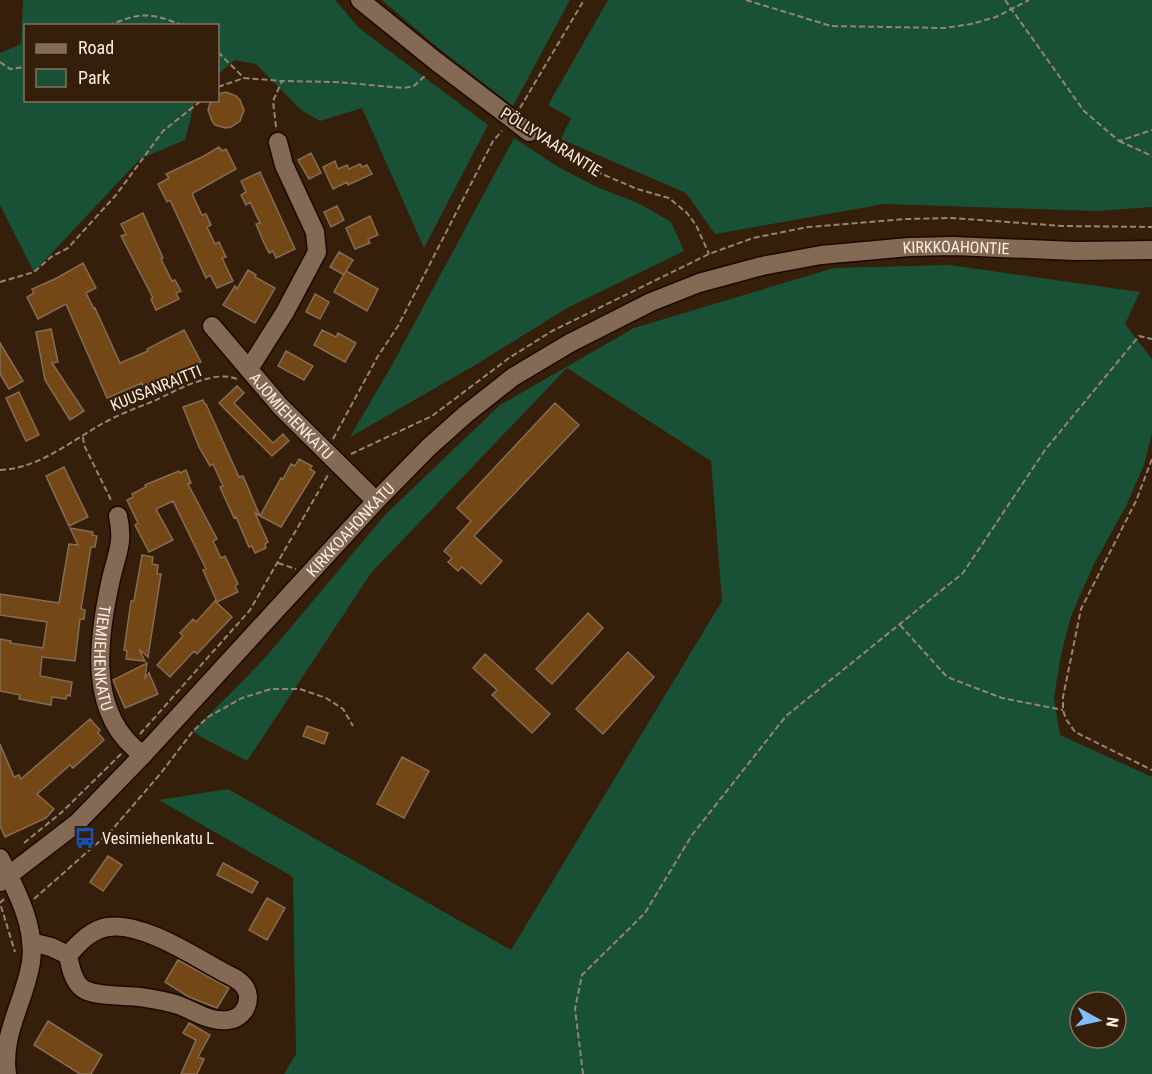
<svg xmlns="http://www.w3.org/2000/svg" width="1152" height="1074" viewBox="0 0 1152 1074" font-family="'Roboto Condensed',sans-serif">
<rect width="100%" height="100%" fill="#351f0a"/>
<!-- green -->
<path fill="#195136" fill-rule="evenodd" d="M23 0H335L359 28 488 125 424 248 362 108 320 121 301 110 256 64 235 60 218 74V26H26V100L195 101 185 140 140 159 34 272 0 205V53L21 44Z
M382 0H570L513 106 432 43Z
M608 0H1152V207L1096 211 884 204 715 234 686 193 561 139 571 118 548 105Z
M514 138 560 168 599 188 638 203 671 222 684 251 567 308 477 364 350 437 392 365Z
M949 265 1140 292 1125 324 1152 359V433L1144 465 1126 506 1094 564 1071 616 1061 655 1054 698 1060 735 1152 777V1074H284L296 1054 293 877 159 800 228 789 511 950 722 601 711 461 567 368 371 573 247 761 201 737 193 731 265 658 385 515 500 405 634 328 834 268ZM1080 1002H1116V1038H1080Z"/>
<!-- building -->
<path fill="#744816" stroke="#856c54" stroke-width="1.5" d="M226 92 236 96 240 100 244 110 240 121 231 127 226 128 215 125 212 121 208 110 211 100H218V94Z
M219 147 222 151 226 149 236 169 193 193V196L202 215 206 214 211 225 207 227 215 244 219 242 226 257 222 258 233 281 217 288 210 275 206 278 170 200 167 202 158 184 169 178 166 174 204 156Z
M311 153 321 173 309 179 298 160Z
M335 161 338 169 347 165 349 169 360 164 362 167 367 165 372 174 348 185 347 182 333 189 323 167Z
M260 172 295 249 276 258 273 251 269 253 264 243 256 224 260 223 250 202 246 205 241 195 246 192 241 181Z
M337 206 344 220 331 227 324 212Z
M143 213 163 258 161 259 172 281 175 280 181 291 176 293 179 299 156 310 151 299 153 298 121 236 126 234 121 224Z
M370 216 378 235 368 239 370 243 355 249 346 228Z
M339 252 353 260 346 271 378 289 367 311 334 292 345 272 344 275 330 267Z
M83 263 96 288 86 293 94 309 95 308 120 363 148 351 147 349 184 330 201 362 163 380 162 379 144 387 142 383 107 398 66 304 38 319 27 297 34 293 32 289 57 278Z
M248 270 256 275 255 277 275 288 255 323 223 305 235 286 237 289Z
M315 294 329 302 320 319 306 312Z
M51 329 58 362 52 363 84 411 70 420 45 380 36 332Z
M322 330 336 337 338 333 356 343 345 362 314 345Z
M0 343 23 381 9 389 0 374Z
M286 351 313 366 304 380 278 366Z
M237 386 244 393 234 403 273 443 283 434 289 441 272 456 219 403Z
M19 392 39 435 26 441 6 398Z
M203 400 205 404H206L239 477 243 476 260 516 255 513 268 542 265 544 266 548 255 553 252 546 249 547 236 517 234 518 220 487 223 486 213 464 210 466 199 447 183 407Z
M555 403 579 425 474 536 502 561 481 584 462 567 458 571 448 562 452 558 444 551 471 521 457 508Z
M299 459 312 466 310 469 315 472 281 527 260 516 281 478 283 479 291 464 295 466Z
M64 467 88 517 69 526 46 476Z
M186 470 191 483 188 484 217 539 213 541 221 558 225 556 238 584 235 586 238 592 217 602 203 570 206 569 173 501 156 509 173 540 149 552 135 525 138 523 127 500 133 497 132 494 146 487 145 485 179 471 180 473Z
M70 528 93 532 92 535 97 536 95 547H91L81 609 85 610 84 619H80L75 661 42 657 40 676 72 682 70 696 67 695 66 699 52 697 51 705 19 699 20 695 0 691V639L11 641 10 643 43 648 47 622 0 615V594L59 603 69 544 78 545Z
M142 555 153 557 152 564 158 565 157 574H161L148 657 139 649 145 661 126 659 127 651 124 650 131 601H134Z
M215 601 232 617 197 654 194 651 170 677 157 665 183 636 180 633 193 619 196 622Z
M588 613 603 628 552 684 536 669Z
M628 652 654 677 603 734 576 709Z
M485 654 550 714 532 733 492 695 497 690 473 668Z
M147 663 145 678 149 673 158 694 125 708 113 680Z
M90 719 100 730 98 733 104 740 73 768 70 765 37 794 54 809 46 818 5 837 0 826V744L14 777 19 775 21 779Z
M307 726 328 733 324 744 303 736Z
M402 757 429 771 404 818 377 804Z
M108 856 122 865 103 891 90 882Z
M223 863 258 882 252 893 217 875Z
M267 898 285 908 267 940 249 930Z
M178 960 229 988 217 1008 189 997 165 982Z
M48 1021 102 1055 91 1074H80L34 1045Z
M189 1023 210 1035 198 1057 204 1059 197 1074H181L196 1040 183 1033Z"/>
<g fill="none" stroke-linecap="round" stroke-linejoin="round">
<defs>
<g id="minor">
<path d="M360 0 437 62 529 132"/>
<path id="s1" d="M212 326 280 406 376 501"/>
<path d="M249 369 285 312 317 252 315 232 284 165 278 142"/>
<path id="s2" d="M118 516C124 543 117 553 111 579 98 637 86 715 143 755"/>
<path d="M0 858C16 890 36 926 31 962 25 1001 1 1034 7 1074"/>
<path id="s3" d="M0 882 77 823 143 755 376 501 429 447 466 414 513 377 570 343 651 302 699 283 762 266 821 255 909 247 953 246 1076 251 1152 250"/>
<path d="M31 942 51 947 68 955C79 943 90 930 108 927 142 922 192 955 221 971 230 976 238 978 244 986 254 999 244 1019 228 1020 210 1022 196 1012 181 1006 168 1001 154 999 140 997 125 995 93 997 82 988 73 981 70 966 68 955"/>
</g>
</defs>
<!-- minor casing -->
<use href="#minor" stroke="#1c0800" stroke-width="21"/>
<!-- path -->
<path stroke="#978474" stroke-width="2" stroke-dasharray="6 3" stroke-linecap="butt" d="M746 0 831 26 944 28 971 24 996 17 1029 0
M1005 0 1084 111 1119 141 1152 130
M108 26C142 11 151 13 185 26
M218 52 244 78
M0 62 10 69 26 67
M218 87 244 78 282 81
M520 108 584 0
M276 127 273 101 282 81 336 82 404 88 414 86 427 74
M542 139 602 174 637 189 669 198 687 213 696 225 709 254
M1119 141 1152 156
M0 282 34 272 51 257 68 248 116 195 163 131 202 100
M83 437 84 445 112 502
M333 439 378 356 398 326 493 141 502 131
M351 454 432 416 509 358 552 331 709 254 753 238 808 227 906 219 952 218 1063 226 1152 227
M1152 459 1136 501 1081 609 1063 697V710L1066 719 1075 732 1152 770
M0 470C36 469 69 443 100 425 117 415 136 408 154 401 175 391 214 369 237 379
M278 563 296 569
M900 625 947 677 1002 698 1063 710
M140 734 250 610 328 475
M24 843 62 812 122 753
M4 899 0 903 15 952
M34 899 111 831 161 773 193 731 208 717 242 698 271 689H300L326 698 343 709 353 726
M583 1074 575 1009 582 975 645 913 692 835 786 716 963 573 1045 450 1139 336 1152 339"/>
<!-- minor -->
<use href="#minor" stroke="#846954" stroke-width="18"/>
</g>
<!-- icons -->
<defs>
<symbol id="bus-bare" viewBox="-9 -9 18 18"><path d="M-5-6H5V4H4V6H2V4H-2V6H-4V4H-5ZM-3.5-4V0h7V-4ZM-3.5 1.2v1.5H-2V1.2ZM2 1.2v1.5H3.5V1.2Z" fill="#1a4fb4" stroke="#351f0a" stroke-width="2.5" paint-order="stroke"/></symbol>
</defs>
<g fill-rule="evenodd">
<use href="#bus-bare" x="70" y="823" width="30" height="30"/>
</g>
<g text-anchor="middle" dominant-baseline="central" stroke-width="4.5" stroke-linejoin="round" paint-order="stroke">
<!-- street labels -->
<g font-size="16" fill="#fdede1" stroke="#351f0a">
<text transform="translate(551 142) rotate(32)">PÖLLYVAARANTIE</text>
<text stroke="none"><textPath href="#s3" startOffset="1191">KIRKKOAHONTIE</textPath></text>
<text transform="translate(156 388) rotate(-22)">KUUSANRAITTI</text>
<text stroke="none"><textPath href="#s1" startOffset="120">AJOMIEHENKATU</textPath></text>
<text stroke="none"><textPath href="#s3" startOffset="498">KIRKKOAHONKATU</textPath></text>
<text stroke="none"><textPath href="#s2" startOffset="144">TIEMIEHENKATU</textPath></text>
</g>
<!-- poi labels -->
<g font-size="16" fill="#fdede1" stroke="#351f0a" text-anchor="start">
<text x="102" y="838">Vesimiehenkatu L</text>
</g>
</g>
<!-- legend -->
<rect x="24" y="24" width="195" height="78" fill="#351f0a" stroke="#857160" stroke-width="1.5"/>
<rect x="36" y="44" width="30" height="9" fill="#846954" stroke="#857160" stroke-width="1.5"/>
<text x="78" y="54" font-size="18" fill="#fdede1">Road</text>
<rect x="36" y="69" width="30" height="18" fill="#195136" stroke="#857160" stroke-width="1.5"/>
<text x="78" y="84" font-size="18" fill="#fdede1">Park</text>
<!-- north arrow -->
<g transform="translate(1098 1020) rotate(98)"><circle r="28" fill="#351f0a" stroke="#857160" stroke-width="1.5"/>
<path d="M0-4.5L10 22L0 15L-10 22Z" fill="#83bcfb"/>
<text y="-9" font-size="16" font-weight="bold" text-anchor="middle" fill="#fdede1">N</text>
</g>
</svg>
